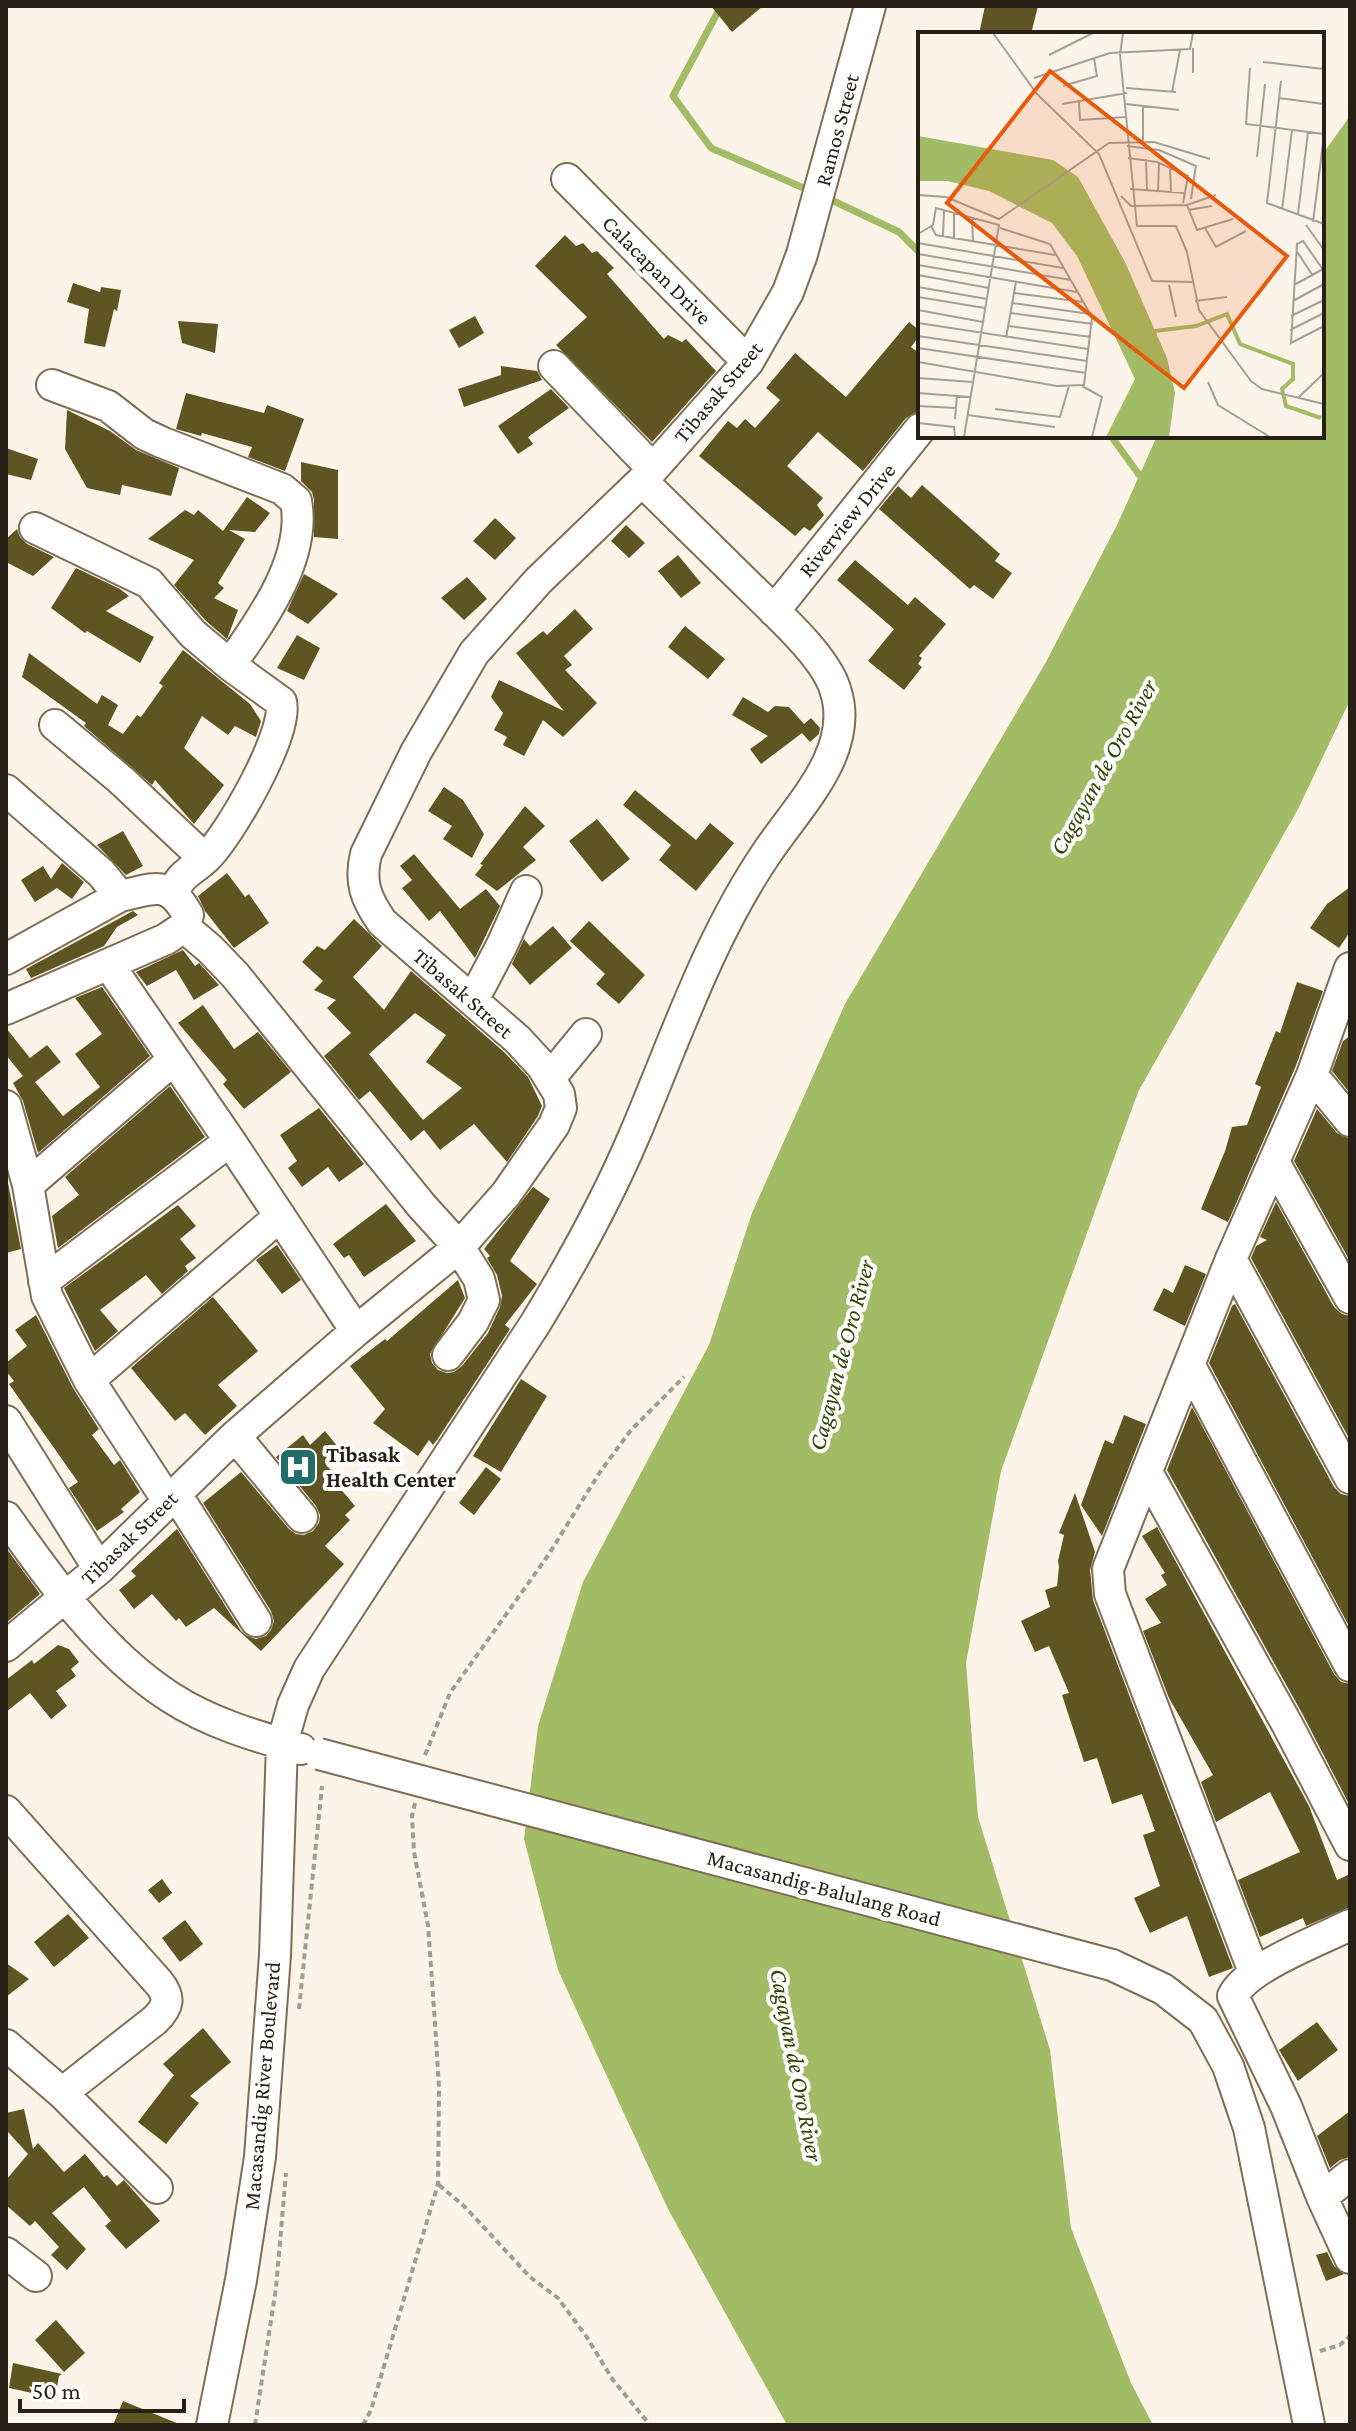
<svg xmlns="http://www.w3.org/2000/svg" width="1356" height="2431" viewBox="0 0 1356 2431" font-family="'Crimson Pro',serif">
<rect width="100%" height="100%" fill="#fcf4e9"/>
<!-- water -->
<path fill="#a1bc64" d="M1350 116V700L1298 809 1138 1092 1001 1471 966 1663 978 1817 1050 2050 1071 2228 1131 2383 1153 2425H787L668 2209 558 1970 524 1839 538 1726 583 1582 709 1345 752 1213 845 1004 1046 662 1118 523 1157 436H1322V155Z"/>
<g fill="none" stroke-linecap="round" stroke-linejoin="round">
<!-- stream -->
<path stroke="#a1bc64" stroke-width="7" d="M721 6 673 96 711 148 813 192
M825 197 899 232 920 253
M1111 436 1145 483"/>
</g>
<!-- building -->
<path fill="#5e5522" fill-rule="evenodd" d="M711 6H763L732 32Z
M985 6H1038L1031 34H979Z
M565 235 576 246 583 243 592 253 597 251 614 268 607 274 664 339 668 335 682 342 686 339 716 371 652 442 556 345 587 317 535 266Z
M73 283 100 292 101 287 121 290 117 311 114 309 105 347 84 343 89 309 67 302Z
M475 316 484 333 459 348 449 330Z
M178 321 218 324 215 353 182 343Z
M909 322 920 331V335L911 347 920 354 919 411 906 418 863 471 818 432 787 466 823 498 817 505 824 515 810 531 804 527 795 536 699 456 728 421 737 428 745 419 755 428 780 400 766 388 795 353 846 397Z
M501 366 537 371 542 380 464 407 458 389 501 375Z
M551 389 569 408 528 437 533 444 518 454 498 426Z
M186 393 264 413 267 405 304 419 285 471 248 457 252 447 202 433 201 436 176 429Z
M67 410 110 431 136 450 179 468 171 496 122 485 120 495 87 488 65 449Z
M6 448 38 459 31 480 6 474Z
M301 462 338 470V539L314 537V500L312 492 301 481Z
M922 485 1000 554 995 561 1012 573 993 599 974 585 970 589 879 509 898 486 911 498Z
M247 497 270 513 255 532 229 530 245 539 218 583 224 588 214 598 238 610 227 639 206 621 174 585 194 560 148 539 185 510 194 515 198 510 223 531Z
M495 518 516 538 495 560 473 541Z
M626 525 645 543 629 558 611 541Z
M17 529 20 537 27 544 54 557 33 576 6 562V539Z
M678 555 701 583 681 598 658 571Z
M855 560 908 605 915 597 946 624 919 656 922 658 918 664 922 667 904 690 868 661 894 629 837 580Z
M76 568 120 589 129 596 106 611 154 637 140 663 87 631 85 633 51 608Z
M304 574 338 594 308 624 287 611Z
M467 577 487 599 464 620 441 598Z
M575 609 593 629 564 656 572 665 565 670 597 703 563 737 543 720 524 756 503 745 507 737 494 730 503 713 491 697 499 680 564 711 516 653 543 631 547 635Z
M685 626 725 659 708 679 668 647Z
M297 635 320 648 304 680 277 668Z
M183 650 250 704 261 721 256 737 235 726 228 735 202 716 184 748 224 785 194 824 155 780 152 785 84 726 86 723 22 677 29 653 97 704 102 695 118 705 108 725 123 734 137 715 141 717 163 686 159 683Z
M743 697 768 712 775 706 789 707 804 724 811 718 820 728 819 734 810 742 802 733 761 764 750 749 768 736 732 715Z
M444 787 463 800 484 834 472 858 443 839 452 826 428 811Z
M635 790 696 840 710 823 734 843 696 891 659 860 671 845 623 805Z
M525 806 545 826 523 847 536 860 497 891 475 875 483 865 480 864Z
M597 819 630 859 602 882 569 841Z
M123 831 143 866 126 875 97 845Z
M414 854 460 909 486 889 500 906 475 958 440 911 429 921 402 888 412 880 400 866Z
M62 863 84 882 72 899 57 888 35 902 21 880 43 866 51 879Z
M227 873 245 897 249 894 269 923 234 948 205 911 198 896Z
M1350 887V932L1339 948 1310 928 1327 904Z
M133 911 138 915 117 927 104 946 31 978 26 969Z
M354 919 382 946 353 977 384 1010 411 971 504 1052 528 1077 542 1106 538 1116 507 1162 474 1124 440 1150 424 1130 411 1141 370 1091 359 1100 324 1056 351 1033 327 1008 336 1000 314 990 323 981 302 962 317 946 325 950ZM415 1013 446 1035 426 1062 462 1088 423 1120 369 1054Z
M589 921 645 975 619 1004 596 984 605 974 570 941Z
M553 926 572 948 530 985 512 964 524 939 530 946Z
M183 950 195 966 199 963 219 985 194 1000 176 970 147 986 136 972Z
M1297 982 1323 991 1295 1068 1228 1222 1201 1209 1225 1151 1232 1127 1247 1125 1261 1087 1255 1084 1276 1031 1280 1033Z
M102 987 150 1056 38 1153 23 1101 13 1083 23 1076 6 1055V1028L30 1058 47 1045 61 1062 35 1082 63 1116 100 1087 75 1054 102 1034 75 998Z
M203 1005 234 1049 258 1032 291 1072 244 1109 223 1084 227 1080 178 1023Z
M1350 1036V1093L1332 1071 1343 1041Z
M170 1086 205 1137 58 1248 52 1216 79 1195 65 1177Z
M319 1108 364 1164 339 1182 328 1167 302 1187 288 1168 297 1161 280 1135Z
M1317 1109 1337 1133 1350 1139V1261L1294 1161Z
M6 1173 21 1249 6 1253Z
M533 1187 550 1199 510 1261 537 1284 505 1325 510 1329 437 1440 433 1445 429 1440 418 1456 373 1423 385 1409 350 1366 385 1339 387 1341 458 1280 465 1298 430 1354 432 1363 438 1370 447 1373 454 1372 462 1366 488 1333 500 1307 502 1296 497 1275 487 1258 490 1256 484 1249Z
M1276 1202 1334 1307 1342 1314 1350 1316V1440L1251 1258 1256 1246 1267 1240 1260 1237Z
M386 1204 416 1241 364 1277 349 1255 344 1258 333 1244Z
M178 1205 196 1226 180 1239 196 1258 185 1266 188 1271 162 1294 146 1275 100 1310 118 1331 95 1351 64 1288Z
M277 1245 301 1280 282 1294 256 1260Z
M1185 1265 1206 1274 1185 1326 1153 1310 1164 1288 1173 1293Z
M213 1297 258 1351 218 1385 237 1406 205 1435 185 1413 175 1421 131 1368Z
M1235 1304 1334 1487 1341 1494 1350 1496V1628L1209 1363 1232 1306Z
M36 1315 73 1388 99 1429 92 1435 114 1465 120 1460 140 1492 121 1509 124 1512 97 1531 69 1488 78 1482 9 1384 14 1381 6 1371V1363L27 1346 15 1330Z
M521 1379 547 1396 501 1472 473 1456Z
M1192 1407 1334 1674 1341 1682 1350 1684V1806L1303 1715 1167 1470Z
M1124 1415 1146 1424 1102 1536 1081 1505 1105 1440 1113 1444Z
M325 1431 342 1452 326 1465 331 1470 327 1473 355 1506 345 1515 350 1520 325 1546 344 1564 261 1651 214 1608 186 1627 179 1618 176 1621 152 1594 134 1609 119 1590 136 1576 131 1571 177 1529 241 1631 247 1636 256 1639 266 1636 271 1630 274 1621 271 1611 203 1503 241 1472 289 1529 296 1534 304 1535 313 1531 319 1523 320 1515 316 1506 276 1457 303 1435 310 1445Z
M486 1467 501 1479 474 1515 459 1503Z
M1075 1493 1095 1552 1090 1570 1093 1600 1233 1968 1209 1977 1187 1916 1150 1933 1134 1898 1160 1886 1143 1835 1155 1831 1142 1794 1112 1804 1097 1758 1084 1762 1062 1695 1069 1693 1049 1646 1035 1652 1021 1621 1050 1607 1045 1590 1057 1586 1059 1567 1058 1561 1064 1535 1059 1533Z
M1157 1527 1309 1806 1337 1880 1350 1874V1907L1306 1926 1303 1918 1260 1937 1238 1880 1300 1852 1270 1792 1216 1822 1201 1782 1213 1775 1169 1698 1143 1631 1161 1623 1145 1599 1167 1585 1161 1575 1165 1573 1142 1536Z
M6 1548 40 1594 6 1623Z
M58 1645 69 1649 79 1662 71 1669 76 1676 56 1691 67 1706 51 1719 30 1693 6 1712V1680L32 1660 34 1664Z
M162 1879 172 1893 159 1903 148 1890Z
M68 1914 89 1938 54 1967 34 1942Z
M185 1920 203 1944 180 1962 162 1938Z
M6 1963 29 1979 6 1997Z
M1317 2022 1338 2050 1298 2081 1279 2050Z
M203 2028 231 2062 190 2096 199 2103 166 2144 138 2122 174 2075 163 2064Z
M24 2109 33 2149 38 2143 64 2172 85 2154 104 2177 107 2175 117 2186 124 2180 160 2221 126 2249 105 2226 111 2221 84 2187 52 2213 86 2249 67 2270 51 2255 59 2247 35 2221 30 2226 6 2205V2180L28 2154 8 2132 6 2113Z
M1350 2111V2157L1340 2160 1330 2168 1317 2136Z
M1327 2252 1334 2266 1344 2274 1326 2281 1316 2255Z
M56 2320 85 2353 64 2372 35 2340Z
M13 2363 62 2374 59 2376 55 2398 9 2388Z
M123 2401 179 2424V2425H113Z"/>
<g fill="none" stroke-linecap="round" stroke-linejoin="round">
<defs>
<path id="minor" d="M567 179 748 362
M554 366 652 468
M52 385 108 406 144 434 161 442 282 489 296 501C307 558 261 621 230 665
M35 528 149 583 193 634 230 665 281 702C289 732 229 837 205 859 191 872 178 875 174 894
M774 611 920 429
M55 725 121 780 205 859
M6 790 101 873 120 896C154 889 168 878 188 915L184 927 210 949 235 975 421 1205 459 1247 479 1279 484 1300 473 1322 448 1355
M6 959 120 896
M109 965 230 1141 356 1331
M473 1000 502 945 526 891
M6 1009 166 939 184 927
M1312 1075 1350 1121
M550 1078 586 1034
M6 1106 28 1185 47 1296 89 1380 168 1501
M1274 1162 1350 1298
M28 1185 173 1060
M1231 1259 1350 1478
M44 1281 230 1141
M1190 1366 1350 1666
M89 1380 280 1216
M6 1421 99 1569
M235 1436 302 1517
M1148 1474 1287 1724 1350 1845
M176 1494 256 1621
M6 1517C52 1582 102 1653 170 1697 210 1723 255 1736 301 1749
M6 1646 99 1569 235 1436 356 1331 459 1247 506 1194 554 1125 561 1108 559 1094 542 1066 517 1039 382 922C366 899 359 882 366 854L416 752 474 653 538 581 642 481 748 362 788 292 802 254 870 6
M6 1811 159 1983C171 1998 168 2007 155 2020L62 2093
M1350 1925C1320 1940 1247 1967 1233 1996L1286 2106 1322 2197 1350 2258
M1112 1965 1163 1989 1203 2020 1228 2066 1249 2128 1309 2425
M1254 1972 1110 1594 1108 1569 1231 1259 1312 1075 1350 968
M6 2045 62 2093 157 2188
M1322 2197 1350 2175
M6 2253 36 2276
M212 2425 241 2280 260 2157 275 1955 282 1744 293 1705 309 1669 535 1324C572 1263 606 1202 634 1136 675 1040 709 937 768 851 799 805 856 750 835 689 825 656 775 612 750 587 714 552 678 516 642 481"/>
</defs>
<!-- minor casing -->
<use href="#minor" stroke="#7f6e55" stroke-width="34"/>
<!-- path -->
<path stroke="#a49c92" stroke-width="4" stroke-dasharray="6 4" stroke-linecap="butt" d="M425 1755 450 1693 547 1557 600 1472 631 1430 684 1377
M299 2009 322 1786
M439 2185 465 2207 530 2277 558 2298 586 2336 613 2380 650 2425
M1320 2351 1340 2345 1350 2336
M255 2425 276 2288 286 2173
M363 2425 371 2410 438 2184 439 2088 435 2023 428 1925 414 1852 412 1816 415 1803"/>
<!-- minor -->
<use href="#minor" stroke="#fff" stroke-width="30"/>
<defs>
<path id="minor-bridge" d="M319 1754 1112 1965"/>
</defs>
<!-- minor-bridge casing -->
<use href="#minor-bridge" stroke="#7f6e55" stroke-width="34" stroke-linecap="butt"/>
<!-- minor-bridge -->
<use href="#minor-bridge" stroke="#fff" stroke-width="30"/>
</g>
<!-- icons -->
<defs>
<symbol id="hospital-square" viewBox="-11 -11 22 22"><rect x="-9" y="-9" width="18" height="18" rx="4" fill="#216d6a" stroke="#fff"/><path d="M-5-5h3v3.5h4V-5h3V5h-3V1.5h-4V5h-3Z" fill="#fff"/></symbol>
</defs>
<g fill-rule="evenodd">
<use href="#hospital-square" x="276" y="1445" width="44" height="44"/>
</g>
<g text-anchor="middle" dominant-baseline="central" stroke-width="8" stroke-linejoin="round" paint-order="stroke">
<!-- street labels -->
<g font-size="22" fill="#272016" stroke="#fff">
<text transform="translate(837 130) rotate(-75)">Ramos Street</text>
<text transform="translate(657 270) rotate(45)">Calacapan Drive</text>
<text transform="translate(718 392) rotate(-50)">Tibasak Street</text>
<text transform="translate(847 520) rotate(-51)">Riverview Drive</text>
<text transform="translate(463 993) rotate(41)">Tibasak Street</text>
<text transform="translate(129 1538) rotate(-44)">Tibasak Street</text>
<text transform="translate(824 1888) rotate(15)">Macasandig-Balulang Road</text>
<text transform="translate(262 2086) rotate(-85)">Macasandig River Boulevard</text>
</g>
<!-- poi labels -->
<g font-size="22" font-weight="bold" fill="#272016" stroke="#fff" text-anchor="start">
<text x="326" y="1454">Tibasak<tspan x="326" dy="25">Health Center</tspan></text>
</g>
<!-- water labels -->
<g font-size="24" font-style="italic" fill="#334200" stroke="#fff">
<text transform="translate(1103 767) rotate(-61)">Cagayan de Oro River</text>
<text transform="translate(841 1355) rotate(-75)">Cagayan de Oro River</text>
<text transform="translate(797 2065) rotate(79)">Cagayan de Oro River</text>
</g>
</g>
<!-- overview -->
<g transform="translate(918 32)">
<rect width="406" height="406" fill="#fcf4e9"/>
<path d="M0 104 135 128 160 145 207 230 249 326 257 361 251 405H188L217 347 159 224 134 191 71 159 29 149H0Z" fill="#a1bc64"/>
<path fill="none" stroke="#a1bc64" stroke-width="4" d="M237 299 278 294 309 282 322 312 375 332V347L364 357 368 374 403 386"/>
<path fill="none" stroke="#a79f95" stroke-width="2" d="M75 1 119 62 181 122 234 249 274 250M205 1 202 23 219 194H258L269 220 281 278 333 349 344 357 406 372M131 23 175 1M345 30 406 37M332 36 328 92 406 102M275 41V16M116 46 192 21 272 17 275 1M363 49 349 171 406 192M145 54 179 44 176 26M208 56 258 60M254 60 262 18M361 66 406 72M161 70 162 88 208 85M144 72 209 61M208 72 261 78M225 74V109M209 114 241 118 278 134M339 125 347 52M210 126 239 130 270 144 265 171M228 127 229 158M252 136 253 160M212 157 267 161M240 159 241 131M0 163 28 165 81 187 191 111 236 110 292 127M203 164 213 174 269 173 298 163M273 167 278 133M269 173 279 198 315 187M270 178 294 174M364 178 374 98M36 181V207M380 182 390 100M54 185 55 209M395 190 406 103M388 193 406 218M13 194 18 203 137 223M287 196 298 215 328 199M0 202 15 193 18 176 81 193 46 405M25 205 26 178M0 211 145 236M378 218 395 244M0 222 153 248M0 233 159 260M406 239 385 209 379 212 373 311 406 294M0 243 71 256M251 253 258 285M376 253 405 237M0 255 69 267M96 261 165 270M0 265 67 276M277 269 309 265M375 269 406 252M94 271 172 282M0 278 65 290M92 281 175 292M373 284 406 268M0 291 170 317M90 294 173 305M372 298 406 281M0 304 169 329M88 306 98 250M0 316 168 341M0 330 139 354 166 353 174 285 132 212 82 196M0 346 54 350M290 350 300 373 352 405M164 354 184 365 174 405M0 361 52 365M380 366 406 341M0 374 38 376M77 377 142 385 151 354M50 383 137 395M37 387 39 363M0 391 36 395 37 405"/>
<path fill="#e8590c" fill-opacity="0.15" stroke="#e8590c" stroke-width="4" d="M132 39 369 224 266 356 29 171Z"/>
<rect width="406" height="406" fill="none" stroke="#272016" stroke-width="4"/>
</g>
<!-- border -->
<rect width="1356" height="2431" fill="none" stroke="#272016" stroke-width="16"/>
<!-- scale -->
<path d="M20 2399v12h164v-12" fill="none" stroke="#272016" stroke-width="4"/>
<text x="32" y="2399" font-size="24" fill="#272016" stroke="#ffffff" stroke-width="6" paint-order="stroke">50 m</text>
</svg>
